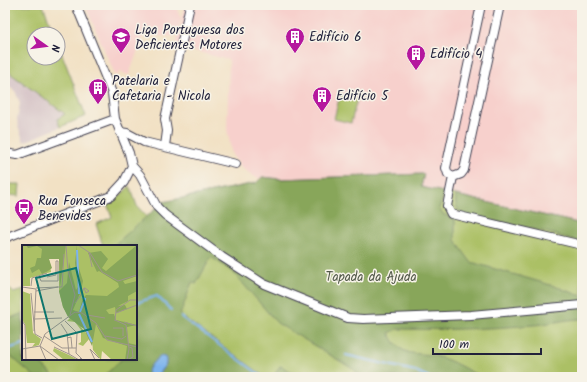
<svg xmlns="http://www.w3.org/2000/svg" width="587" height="382" viewBox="0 0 587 382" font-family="Kalam,sans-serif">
<rect width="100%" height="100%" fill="#f7f3e8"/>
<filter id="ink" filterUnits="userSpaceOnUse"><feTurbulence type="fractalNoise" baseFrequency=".025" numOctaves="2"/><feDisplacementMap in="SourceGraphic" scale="8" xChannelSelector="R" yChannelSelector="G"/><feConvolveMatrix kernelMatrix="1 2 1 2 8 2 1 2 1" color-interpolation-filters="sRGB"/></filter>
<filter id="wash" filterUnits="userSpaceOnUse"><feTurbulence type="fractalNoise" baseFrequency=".012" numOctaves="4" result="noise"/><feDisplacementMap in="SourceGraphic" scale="16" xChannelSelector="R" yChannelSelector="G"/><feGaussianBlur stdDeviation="0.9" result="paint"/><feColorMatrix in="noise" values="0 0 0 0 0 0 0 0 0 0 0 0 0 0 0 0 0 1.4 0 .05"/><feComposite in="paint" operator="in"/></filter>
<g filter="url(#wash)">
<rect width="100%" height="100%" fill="#f2e1c4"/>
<!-- built -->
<path fill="#f7d0cc" d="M85 5H175L181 18 177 36H143L129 75 120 72 116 77Z
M185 5H582V225L264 180 255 177 242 168 232 155 227 129 229 60 176 46Z"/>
<!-- industrial -->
<path fill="#d2bec3" d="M6 63 12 74 65 115 57 119 60 127 24 142 18 127 19 126 17 120 20 103 15 91 5 84Z"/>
<!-- green -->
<path fill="#abc065" stroke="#667150" d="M7 5H43L54 34H34V58H58V44L86 116 60 127 57 119 65 114 11 74 5 60V13L9 8Z
M340 95 357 99 351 123 334 119Z
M424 174 421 187 582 224V377H5V341L23 359H136V246H103L96 224 112 217 107 204 114 201 130 186 137 206 147 217 163 202 256 183 262 177 280 179Z
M5 184H20L19 196 5 195Z
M5 285 14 293 23 289V313L5 321Z"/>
<!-- forest -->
<path fill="#88a65a" stroke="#55644a" d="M424 174 421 187 444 192 439 209 443 214 455 220V240L471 262 554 286 582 296V319C565 319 550 324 533 325 488 329 443 330 398 329L389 333C404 361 415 350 439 357 454 361 468 371 482 377H361L353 369 277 323 233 272 211 257 196 284 192 282 180 315 265 377H156L166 364 149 377H103L122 359H136V246H113L163 202 256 183 262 177 280 179Z
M456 195 582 224V242L542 231 463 215C456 209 455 204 456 195Z
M23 313V359H35L55 377H35L6 352 5 354V321Z
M280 366 304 377H273Z"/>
<!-- water -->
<path fill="#7eb4ed" stroke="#506b94" d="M162 356 166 358V364L156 377H149L147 374C148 368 155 358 162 356Z"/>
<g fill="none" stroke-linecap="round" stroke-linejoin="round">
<!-- stream -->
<path stroke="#7eb4ed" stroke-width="2" d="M136 303 157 296 171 310
M181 317 263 377
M5 350 23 344
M346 355 415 371 429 377
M308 377 310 375"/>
</g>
</g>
<g filter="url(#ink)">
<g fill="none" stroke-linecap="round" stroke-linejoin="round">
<defs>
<path id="street" d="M76 5 112 93 115 119 129 153 132 166 140 175 157 207 165 215 222 257 264 284 348 318 363 319 471 315 582 305
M481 5 446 168 448 174 453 177 461 174 464 170 500 5
M120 132 127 133 144 142 236 164
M165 146 167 131 165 119 190 5
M5 153 17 155 115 119
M453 177 447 206 451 214 582 245
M5 238 111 196 124 182 132 166"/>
</defs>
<!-- street casing -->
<use href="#street" stroke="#413f50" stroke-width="10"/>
<!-- street -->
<use href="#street" stroke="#fff" stroke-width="8"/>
</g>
</g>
<!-- icons -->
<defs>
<symbol id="school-pin" viewBox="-11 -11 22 30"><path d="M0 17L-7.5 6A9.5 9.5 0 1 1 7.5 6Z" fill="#b5179e" stroke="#f7f3e8"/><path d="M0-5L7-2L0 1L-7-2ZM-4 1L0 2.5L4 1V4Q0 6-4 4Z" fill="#fff"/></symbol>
<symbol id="building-pin" viewBox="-11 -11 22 30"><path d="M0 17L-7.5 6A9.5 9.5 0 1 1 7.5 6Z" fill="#b5179e" stroke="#f7f3e8"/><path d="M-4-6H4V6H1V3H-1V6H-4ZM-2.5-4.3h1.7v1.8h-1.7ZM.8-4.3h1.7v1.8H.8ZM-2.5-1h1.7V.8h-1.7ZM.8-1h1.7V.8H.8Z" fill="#fff"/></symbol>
<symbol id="bus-pin" viewBox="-11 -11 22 30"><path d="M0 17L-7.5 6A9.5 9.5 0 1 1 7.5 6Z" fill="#b5179e" stroke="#f7f3e8"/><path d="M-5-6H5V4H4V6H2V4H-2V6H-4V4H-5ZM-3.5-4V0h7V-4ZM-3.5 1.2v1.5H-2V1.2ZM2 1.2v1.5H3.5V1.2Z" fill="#fff"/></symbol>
</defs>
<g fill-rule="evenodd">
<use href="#school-pin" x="110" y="26" width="22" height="30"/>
<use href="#building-pin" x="284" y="26" width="22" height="30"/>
<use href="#building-pin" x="405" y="43" width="22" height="30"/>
<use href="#building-pin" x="87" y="77" width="22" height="30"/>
<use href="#building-pin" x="311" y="85" width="22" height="30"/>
<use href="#bus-pin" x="13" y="197" width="22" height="30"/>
</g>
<g text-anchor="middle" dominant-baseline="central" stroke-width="3" stroke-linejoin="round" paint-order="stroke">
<!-- poi labels -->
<g font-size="13" fill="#22223b" stroke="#f7f3e8" text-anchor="start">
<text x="135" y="30">Liga Portuguesa dos<tspan x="135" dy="15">Deficientes Motores</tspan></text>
<text x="309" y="37">Edifício 6</text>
<text x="430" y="54">Edifício 4</text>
<text x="112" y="81">Patelaria e<tspan x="112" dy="15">Cafetaria - Nicola</tspan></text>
<text x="336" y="96">Edifício 5</text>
<text x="38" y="201">Rua Fonseca<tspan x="38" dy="15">Benevides</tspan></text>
</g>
<!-- park labels -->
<g font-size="13" fill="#52594a" stroke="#f7f3e8">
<text x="371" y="277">Tapada da Ajuda</text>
</g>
</g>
<!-- overview -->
<g transform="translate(22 245)">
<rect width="115" height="115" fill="#f2e1c4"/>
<path d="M0 0H115V115H90L80 106 79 115 71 105 69 86 59 82 68 93 61 101 56 99 59 97V85L53 77 45 76 48 73 41 62 37 46V14H27L29 27 8 33V41H0ZM0 46 8 49 11 88 19 94 17 100 10 102 13 98H5L3 79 0 75ZM32 103 47 110 56 115H42L31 106Z" fill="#abc065"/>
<path d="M4 0H44L38 42 37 14H27L30 23 26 26 20 29 17 24 10 28 8 23 13 21 15 13H19L20 4 15 1 6 3ZM55 0V17L61 36 59 46 51 65 57 67 61 53 64 50 85 51 97 42 96 38 77 26 75 27 66 8 79 6 86 14 80 23 84 26 115 0V31L101 36 103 39 115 36V46L106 51V56L96 61 103 60 105 64 94 68 93 62 84 65 87 69H92L94 75 115 80 105 82 106 98 115 100V115H103L105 101 81 93 74 79 70 101 62 84 46 72 41 62 37 46 45 38 47 17 54 45 56 42 53 18Z" fill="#88a65a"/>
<path fill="none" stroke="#7eb4ed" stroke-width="2" d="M55 5 57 49M58 67 63 54 60 52M57 69 70 97"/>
<path fill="none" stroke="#9f958d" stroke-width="1" d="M44 0 46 26 53 50 48 70M56 0 68 8 80 27 96 36M67 7 70 22M17 31 19 36H36V16H34V30L25 32M96 36 115 30M9 41 10 33 25 28M0 42 14 44 12 86M36 42H40L42 9M14 43 36 42 14 46M9 48 13 89 20 93M53 58 59 50 62 43H63L67 46 64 48 62 43M12 67H32M94 68 115 60M65 70 83 73M13 74 40 73M93 75 104 80 107 104 105 115M0 76 3 80 4 115M43 76 55 88 54 108 61 115M93 76 94 65 108 55H115M102 77 115 81M39 79 45 88 47 109 57 115 59 113M91 83H101V91M22 91 40 103H54M83 91 100 94 104 91M45 93 49 92 50 103M18 101 23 89 53 67 60 68 74 78 85 95 115 102M18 101 24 115M32 102 47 109M0 104 18 101 37 115M73 115 68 104 77 113M105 115 111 112 110 103 107 102"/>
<path fill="#0f766e" fill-opacity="0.15" stroke="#0f766e" stroke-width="2" d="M54 23 69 84 30 94 14 33Z"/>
<rect width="115" height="115" fill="none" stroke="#22223b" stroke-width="2"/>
</g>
<!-- margin -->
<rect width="587" height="382" fill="none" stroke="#f7f3e8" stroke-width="20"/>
<!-- north arrow -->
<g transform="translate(46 46) rotate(104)"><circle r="19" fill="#f7f3e8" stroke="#a29fa3"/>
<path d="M0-3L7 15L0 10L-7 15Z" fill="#b5179e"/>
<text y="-6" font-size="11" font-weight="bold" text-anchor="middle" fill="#22223b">N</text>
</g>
<!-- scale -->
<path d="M433 348v6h108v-6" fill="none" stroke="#22223b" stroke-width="2"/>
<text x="439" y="348" font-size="12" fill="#22223b" stroke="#f7f3e8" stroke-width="3" paint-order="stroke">100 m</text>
</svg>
